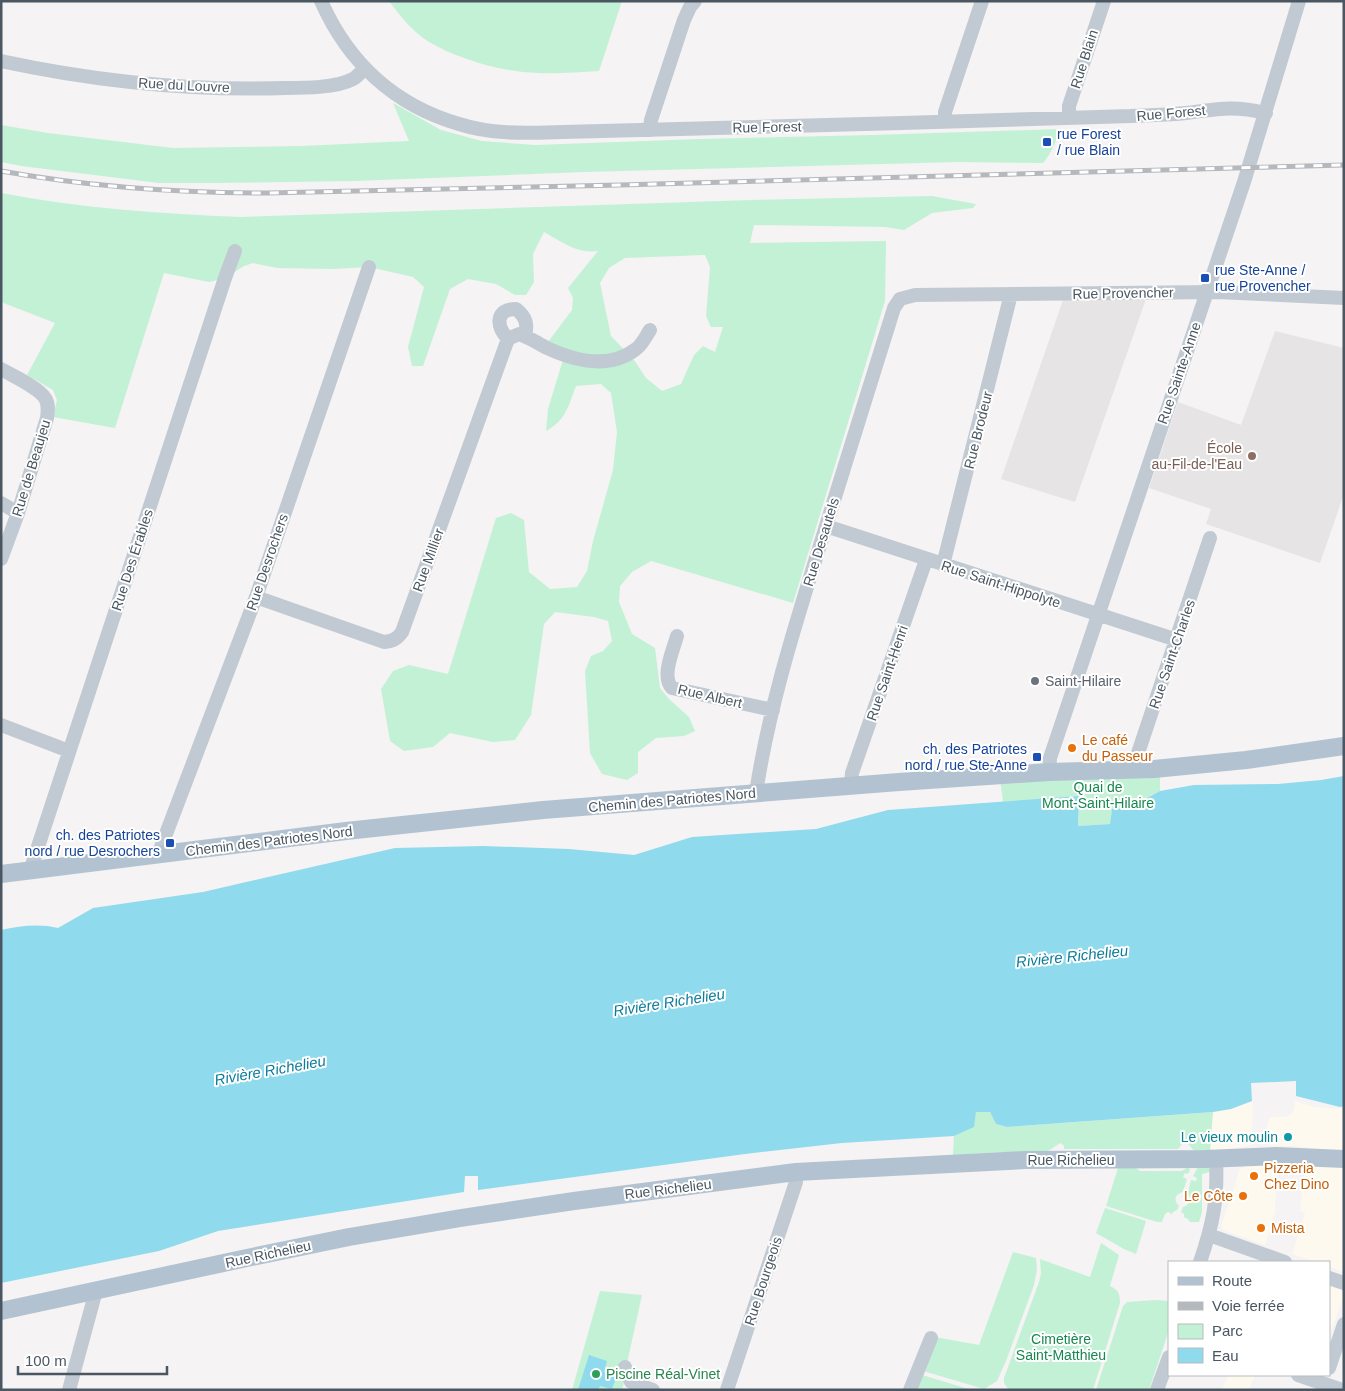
<svg xmlns="http://www.w3.org/2000/svg" width="1345" height="1391" viewBox="0 0 1345 1391" font-family="Helvetica,sans-serif">
<rect width="100%" height="100%" fill="#f5f3f3"/>
<!-- commercial -->
<path fill="#fdf9ef" d="M1253 1101 1251 1146 1210 1151 1213 1112 1231 1109Z
M1295 1101 1315 1107 1344 1109V1151L1309 1150 1308 1147 1267 1145 1268 1128H1266L1270 1117H1287L1294 1111Z
M1278 1164 1275 1208 1276 1210 1265 1245 1223 1230 1221 1226 1240 1169 1247 1165Z
M1305 1165 1344 1167V1272L1329 1267V1262H1316L1292 1254 1305 1213 1300 1211Z
M1329 1283 1344 1289V1296L1329 1337Z
M1228 1375H1255L1249 1390H1222Z"/>
<!-- education -->
<path fill="#e6e4e5" d="M1146 299 1075 502 1001 479 1063 300Z
M1275 331 1344 348V494L1320 563 1206 524 1211 509 1149 488 1178 402 1241 425Z"/>
<!-- green -->
<path fill="#c3f1d5" fill-rule="evenodd" d="M389 1H622L599 71C579 72 558 74 538 73 503 72 460 60 429 42 413 32 400 16 389 1Z
M393 103 441 130 482 141 535 145 699 139 873 135 1059 129C1057 140 1051 154 1043 163L958 162 584 172 355 181 211 183H159L21 166 1 162V125L48 133 173 148 302 146 409 141Z
M1 193C80 208 161 214 241 217L752 200 932 196 976 204 973 208 932 213 904 230 885 227 754 225 750 243 886 241 885 301 793 603 651 561 632 572 620 586 619 602 632 634 655 648 660 688 669 699 689 717 695 731 684 736 656 738 638 752V773L627 780 602 774 590 753 585 671 591 656 603 651 612 641 608 621 594 617 555 612 544 624 531 715 515 740 493 742 450 733 433 747 404 751 390 741 381 689 393 671 409 665 448 674 496 518 511 513 524 520 529 572 550 589 577 587 587 571 593 541 613 470 617 432 611 393 601 384 576 386C568 407 566 420 546 431L548 409 566 350 548 342 572 310 573 298 568 288 598 251C577 254 562 242 544 232L533 254 534 282 526 295H515L496 284 468 279 450 289 423 366H412L408 347 424 287 413 277 369 267 333 269 277 268 253 263 244 266 225 278 209 282 164 273 115 428 53 417 57 400 53 390 27 375 55 323 1 302ZM705 255 710 267 706 316 711 327H723L715 352 703 346 694 355 681 384 662 391 646 378 634 360 611 336 600 283 609 268 625 258Z
M1160 773V791L1129 808 1112 809 1110 824 1078 826 1079 796 1003 802 1000 779Z
M976 1112H990L996 1124 1007 1127 1213 1112 1210 1151H1194L1185 1140 1178 1149H1064V1146L1061 1143C1054 1146 1051 1151 1043 1152H1002L953 1155 954 1136 973 1127Z
M1135 1167 1140 1171H1182L1188 1167 1190 1170 1188 1174 1185 1173 1183 1177 1187 1179 1183 1192C1175 1194 1173 1200 1179 1206L1177 1210 1173 1212 1172 1214 1168 1212 1165 1214 1162 1222H1157L1106 1206 1118 1168Z
M1198 1167H1210V1172L1202 1174V1212L1199 1222H1190L1188 1219 1184 1217V1214L1181 1212 1183 1207C1190 1205 1192 1199 1188 1193L1191 1180 1196 1181 1197 1178 1193 1176Z
M1105 1208 1146 1221 1136 1254 1124 1249 1096 1233Z
M1101 1243 1119 1255 1110 1286C1118 1290 1120 1293 1120 1303L1093 1390H1009L1004 1383V1378L1039 1282 1041 1273 1040 1259 1090 1277Z
M1013 1252 1036 1258 1037 1270 1034 1285 1006 1361 997 1381 984 1389 923 1371 935 1337 979 1345Z
M600 1291 642 1295 627 1363 620 1361 625 1379 622 1390H572Z
M1155 1300 1169 1301V1330L1149 1390H1096L1123 1306 1127 1302Z
M922 1375 972 1390H916Z"/>
<!-- water -->
<path fill="#90daee" d="M1344 776V1106L1340 1107 1296 1096V1081L1251 1083 1252 1101 1231 1109 1213 1112 1007 1127 996 1124 990 1112H976L974 1127 954 1136 842 1143 745 1154 478 1190V1176H465L464 1192 218 1231 159 1251 1 1283V930C19 926 40 923 58 928L93 908 203 892 395 848 483 846 569 849 634 855 692 837 816 829 888 810 1079 796 1078 826 1110 824 1112 809 1129 808 1160 791 1194 785 1278 784 1321 780Z
M589 1355 607 1361 604 1372 617 1376 612 1389 600 1386 598 1390H578Z"/>
<g fill="none" stroke-linecap="round" stroke-linejoin="round">
<!-- minor -->
<path stroke="#c1cad2" stroke-width="14" d="M321 1C348 62 394 105 459 124 493 135 528 133 563 132 602 131 640 130 679 129 830 125 980 121 1131 116 1149 115 1168 115 1186 113 1218 109 1233 105 1266 113
M1 61C94 81 190 91 285 88 304 88 336 88 353 79 357 77 361 72 364 69
M1069 118V106L1104 1
M945 122V112L982 1
M650 130 651 120 684 20 690 7 695 1
M508 339C496 326 495 309 516 309 526 317 528 324 525 336
M1 369C13 376 38 387 45 398 49 404 48 411 47 418L18 513 1 559
M1 503 18 513
M826 526 1177 640
M943 565 1011 294
M256 597 384 642C393 641 397 639 402 632L508 339 519 334C529 337 537 343 547 348 575 361 609 370 636 349 642 345 646 336 650 330
M677 636C673 651 661 676 672 688L773 710
M1 725 69 751
M1132 771 1210 538
M1049 772 1050 758 1244 182 1299 1
M851 786 852 773 926 560
M756 793C768 713 792 635 816 558 842 474 868 391 894 308L900 299 915 295 1217 292 1344 298
M158 855 256 597 369 267
M30 871 225 278 235 251
M1209 1235 1285 1262
M1200 1262C1213 1224 1218 1200 1216 1159
M1329 1278 1344 1283
M625 1367 631 1382 653 1390
M1329 1368 1344 1324
M1298 1375 1342 1390
M69 1390 94 1298 93 1291
M727 1390 796 1182V1172
M910 1390 931 1338
M1157 1390 1169 1357"/>
<!-- major -->
<path stroke="#b3c2d1" stroke-width="18" d="M1 874 346 831 543 810 899 782 1049 772 1154 769 1246 760 1344 746
M1 1311 242 1259 349 1237 461 1218 574 1201 796 1172 1025 1160 1205 1159 1276 1156 1344 1159"/>
<defs>
<path id="rail" d="M1 171C90 187 178 193 268 193L620 185 1344 165"/>
</defs>
<!-- rail casing -->
<use href="#rail" stroke="#b5b8bd" stroke-width="5"/>
<!-- rail -->
<use href="#rail" stroke="#fff" stroke-width="3" stroke-dasharray="9" stroke-linecap="butt"/>
</g>
<!-- markers -->
<g fill="#1a4fb4" stroke="#fff" stroke-width="2">
<rect x="1042" y="137" width="10" height="10" rx="2.5"/>
<rect x="1200" y="273" width="10" height="10" rx="2.5"/>
<rect x="1032" y="752" width="10" height="10" rx="2.5"/>
<rect x="165" y="838" width="10" height="10" rx="2.5"/>
</g>
<circle fill="#8d6e63" stroke="#fff" stroke-width="2" cx="1252" cy="456" r="5"/>
<circle fill="#6b7280" stroke="#fff" stroke-width="2" cx="1035" cy="681" r="5"/>
<g fill="#e8710a" stroke="#fff" stroke-width="2">
<circle cx="1072" cy="748" r="5"/>
<circle cx="1254" cy="1176" r="5"/>
<circle cx="1243" cy="1196" r="5"/>
<circle cx="1261" cy="1228" r="5"/>
</g>
<circle fill="#0f9aa8" stroke="#fff" stroke-width="2" cx="1288" cy="1137" r="5"/>
<circle fill="#2e9e5b" stroke="#fff" stroke-width="2" cx="596" cy="1374" r="5"/>
<g text-anchor="middle" dominant-baseline="central" stroke-width="4" stroke-linejoin="round" paint-order="stroke">
<!-- street labels -->
<g font-size="14" fill="#4a5661" stroke="#fff">
<text transform="translate(1084 59) rotate(-72)">Rue Blain</text>
<text transform="translate(184 85) rotate(3)">Rue du Louvre</text>
<text transform="translate(1171 113) rotate(-5)">Rue Forest</text>
<text transform="translate(767 127) rotate(-1)">Rue Forest</text>
<text transform="translate(1123 293) rotate(-1)">Rue Provencher</text>
<text transform="translate(1179 373) rotate(-71)">Rue Sainte-Anne</text>
<text transform="translate(978 430) rotate(-76)">Rue Brodeur</text>
<text transform="translate(31 468) rotate(-73)">Rue de Beaujeu</text>
<text transform="translate(821 542) rotate(-73)">Rue Desautels</text>
<text transform="translate(132 560) rotate(-72)">Rue Des Érables</text>
<text transform="translate(428 560) rotate(-70)">Rue Millier</text>
<text transform="translate(267 562) rotate(-71)">Rue Desrochers</text>
<text transform="translate(1001 584) rotate(18)">Rue Saint-Hippolyte</text>
<text transform="translate(1172 654) rotate(-71)">Rue Saint-Charles</text>
<text transform="translate(887 673) rotate(-71)">Rue Saint-Henri</text>
<text transform="translate(710 696) rotate(13)">Rue Albert</text>
<text transform="translate(672 800) rotate(-5)">Chemin des Patriotes Nord</text>
<text transform="translate(269 841) rotate(-7)">Chemin des Patriotes Nord</text>
<text x="1071" y="1160">Rue Richelieu</text>
<text transform="translate(668 1189) rotate(-7)">Rue Richelieu</text>
<text transform="translate(268 1254) rotate(-12)">Rue Richelieu</text>
<text transform="translate(763 1281) rotate(-72)">Rue Bourgeois</text>
</g>
<!-- transit labels -->
<g font-size="14" fill="#164399" stroke="#fff" text-anchor="start">
<text x="1057" y="134">rue Forest<tspan x="1057" dy="16">/ rue Blain</tspan></text>
<text x="1215" y="270">rue Ste-Anne /<tspan x="1215" dy="16">rue Provencher</tspan></text>
<text x="1027" y="749" text-anchor="end">ch. des Patriotes<tspan x="1027" dy="16">nord / rue Ste-Anne</tspan></text>
<text x="160" y="835" text-anchor="end">ch. des Patriotes<tspan x="160" dy="16">nord / rue Desrochers</tspan></text>
</g>
<!-- education labels -->
<g font-size="14" fill="#785e54" stroke="#fff" text-anchor="end">
<text x="1242" y="448">École<tspan x="1242" dy="16">au-Fil-de-l'Eau</tspan></text>
</g>
<!-- worship labels -->
<g font-size="14" fill="#5b616d" stroke="#fff" text-anchor="start">
<text x="1045" y="681">Saint-Hilaire</text>
</g>
<!-- food labels -->
<g font-size="14" fill="#c56008" stroke="#fff" text-anchor="start">
<text x="1082" y="740">Le café<tspan x="1082" dy="16">du Passeur</tspan></text>
<text x="1264" y="1168">Pizzeria<tspan x="1264" dy="16">Chez Dino</tspan></text>
<text x="1233" y="1196" text-anchor="end">Le Côte</text>
<text x="1271" y="1228">Mista</text>
</g>
<!-- park labels -->
<g font-size="14" fill="#17864f" stroke="#fff">
<text x="1098" y="787">Quai de<tspan x="1098" dy="16">Mont-Saint-Hilaire</tspan></text>
<text x="1061" y="1339">Cimetière<tspan x="1061" dy="16">Saint-Matthieu</tspan></text>
</g>
<!-- culture labels -->
<g font-size="14" fill="#0d838f" stroke="#fff" text-anchor="end">
<text x="1278" y="1137">Le vieux moulin</text>
</g>
<!-- leisure labels -->
<g font-size="14" fill="#27864d" stroke="#fff" text-anchor="start">
<text x="606" y="1374">Piscine Réal-Vinet</text>
</g>
<!-- water labels -->
<g font-size="15" font-style="italic" fill="#0c7c9b" stroke="#fff">
<text transform="translate(1072 956) rotate(-6)">Rivière Richelieu</text>
<text transform="translate(669 1002) rotate(-9)">Rivière Richelieu</text>
<text transform="translate(270 1070) rotate(-10)">Rivière Richelieu</text>
</g>
</g>
<!-- border -->
<rect width="1345" height="1391" fill="none" stroke="#4a5661" stroke-width="5"/>
<!-- legend -->
<rect x="1168" y="1261" width="162" height="115" fill="#ffffff" stroke="#b7bbc0"/>
<rect x="1178" y="1277" width="25" height="8" fill="#b3c2d1" stroke="#b7bbc0"/>
<text x="1212" y="1286" font-size="15" fill="#4a5661">Route</text>
<rect x="1178" y="1302" width="25" height="8" fill="#b5b8bd" stroke="#b7bbc0"/>
<text x="1212" y="1311" font-size="15" fill="#4a5661">Voie ferrée</text>
<rect x="1178" y="1324" width="25" height="15" fill="#c3f1d5" stroke="#b7bbc0"/>
<text x="1212" y="1336" font-size="15" fill="#4a5661">Parc</text>
<rect x="1178" y="1348" width="25" height="15" fill="#90daee" stroke="#b7bbc0"/>
<text x="1212" y="1361" font-size="15" fill="#4a5661">Eau</text>
<!-- scale -->
<path d="M18 1366v8h149v-8" fill="none" stroke="#4a5661" stroke-width="2.5"/>
<text x="25" y="1366" font-size="15" fill="#4a5661" stroke="#ffffff" stroke-width="4" paint-order="stroke">100 m</text>
</svg>
